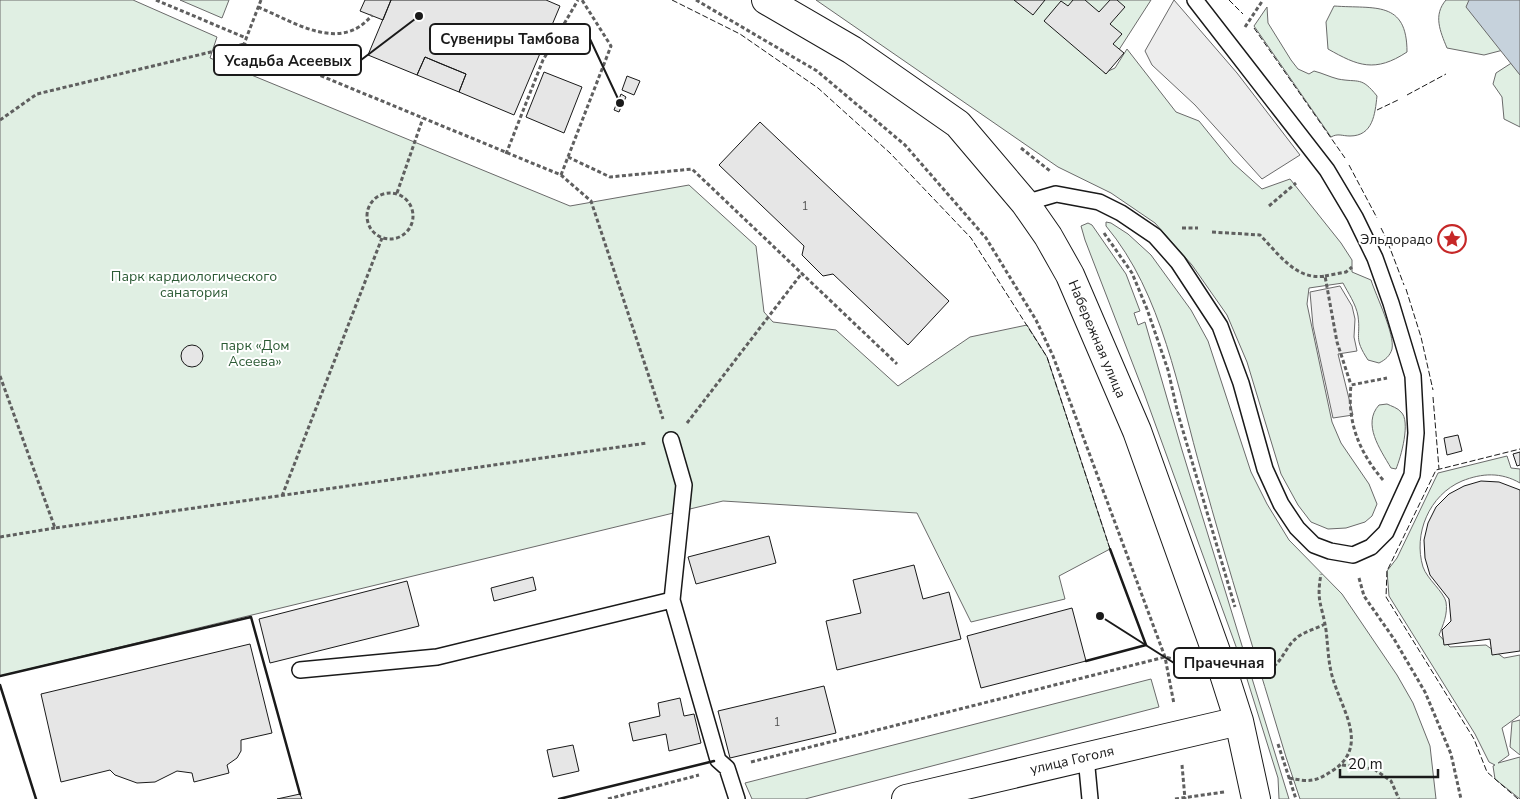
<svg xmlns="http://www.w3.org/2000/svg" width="1520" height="799" viewBox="0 0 1520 799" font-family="'Nunito Sans',sans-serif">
<rect width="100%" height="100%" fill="#fff"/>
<!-- green -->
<path fill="#e0efe3" stroke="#6a6a6a" d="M0 0H133L217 37 210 58 570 206 689 185 756 246 764 312 773 322 836 330 898 386 970 337 1027 325 1047 357 1110 549 1059 576 1065 599 971 622 917 513 723 501 0 676Z
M180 0H229L222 18Z
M816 0H1151L1104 73 1115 68 1127 49 1176 112 1199 121 1233 163 1262 189 1290 179 1341 243 1352 260V272L1371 280C1376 296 1395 334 1392 349 1390 356 1385 360 1379 363L1368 360C1353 337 1361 338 1358 316 1356 304 1348 293 1343 283L1309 288 1307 304 1332 422 1341 443 1369 484 1377 504 1372 516 1365 522 1346 528 1328 529 1311 522 1298 505 1281 474 1247 362 1227 315 1192 265 1155 223 1111 193 1058 167Z
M1446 0H1474L1507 49 1484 55 1447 48C1440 31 1433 15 1446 0Z
M1334 6C1375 9 1407 0 1407 52 1375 73 1358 66 1328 49L1326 22Z
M1267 7 1268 23 1291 60 1298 69 1309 74 1314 71C1322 73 1330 77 1338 79 1359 83 1361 76 1377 96 1375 114 1373 136 1350 136 1342 136 1338 133 1331 137L1254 26Z
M1513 62 1520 64V127L1504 119 1502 97 1493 84 1496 73Z
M1106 222 1111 223 1128 234 1151 255 1191 310 1208 341 1251 472 1267 504 1289 540 1342 594 1397 675 1413 703 1430 746 1436 799H1300L1286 757C1258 663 1228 569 1202 474 1178 391 1163 294 1106 226Z
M1088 223 1092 225 1126 274 1140 311 1134 313 1138 325 1145 322 1182 450 1289 799H1279L1278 778 1242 663 1144 393 1085 240 1081 226Z
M1387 404C1391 406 1398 408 1401 412 1411 421 1401 457 1396 469L1391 468C1380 449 1362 424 1379 405Z
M1507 456 1511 468 1520 469V483C1501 472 1482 473 1462 481 1429 495 1413 534 1423 567 1427 579 1444 592 1446 602 1448 614 1443 625 1439 635L1450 647 1486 645 1504 658 1520 655V715L1502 728 1509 755 1498 763 1520 757V799L1495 779 1493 766 1495 765 1489 762 1475 734 1389 596 1387 571 1397 558 1438 473Z
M1151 679 1159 707 805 799H752L745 783Z
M1520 720V755L1510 747 1512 722Z"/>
<!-- parking -->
<path fill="#ededed" stroke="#6a6a6a" d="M1174 0 1237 73 1300 155 1262 179 1195 105 1152 65 1145 51Z
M1340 286 1352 306 1355 319 1354 337 1357 351 1338 354 1353 415 1333 418 1313 326 1310 292Z"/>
<!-- water -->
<path fill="#c6d2dc" stroke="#6a6a6a" d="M1469 0H1520V75L1466 7Z"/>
<!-- building -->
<path fill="#e6e6e6" stroke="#1a1a1a" d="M365 0H391L383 20 360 11Z
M391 0H546L560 6 514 115 459 92 466 74 439 63 425 57 417 75 368 55Z
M1014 0H1045L1033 15Z
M1073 0H1085L1099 12 1110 0H1117L1125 7 1110 24 1122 34 1113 44 1124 53 1106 74 1044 21 1061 1 1068 6Z
M425 57 466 74 459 92 417 75Z
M544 72 582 87 564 133 526 117Z
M627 76 640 81 634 95 622 90Z
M621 94 626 97 624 101 619 99Z
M619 100 624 102 622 107 617 105Z
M616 105 621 107 619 112 614 110Z
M760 122 949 301 908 345 833 274 823 276 802 255 804 246 719 165Z
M181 356a11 11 0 1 1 22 0a11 11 0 1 1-22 0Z
M1458 435 1462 451 1447 455 1444 438Z
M1520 452V465L1517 466 1513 454Z
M1481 481 1499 482 1520 490V651L1492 655 1490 639 1444 645 1442 630 1451 621 1449 599 1430 575 1425 558 1424 540 1428 523 1436 507 1449 494 1464 486Z
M769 536 776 563 696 584 688 557Z
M914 565 923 599 949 592 961 639 837 670 826 621 861 613 853 580Z
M533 577 536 590 494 601 491 588Z
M407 581 419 626 270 663 259 619Z
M1072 608 1086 661 981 688 967 636Z
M250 644 272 733 241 740V751L237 758 227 765 229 773 194 782 192 773 177 771 155 782 137 783 115 775 110 770 61 782 41 694Z
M824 686 836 733 730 758 718 711Z
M680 698 684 716 694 714 701 743 669 751 666 734 633 741 629 723 660 716 658 703Z
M573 745 579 771 553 777 547 750Z
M300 794 302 799H277Z"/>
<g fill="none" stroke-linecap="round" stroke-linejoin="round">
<defs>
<path id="lane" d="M1025 203 1056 194 1099 202 1121 213 1155 236 1178 262 1220 326 1241 383 1265 469 1281 504 1297 528 1314 545 1330 551 1353 555 1371 547 1386 532 1412 475 1416 433 1413 376 1391 303 1375 258 1355 217 1327 170 1195 0
M671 440 684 485 672 600 718 760 727 768 737 799
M300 670 437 657 672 600
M1086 757 1090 799"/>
<path id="street" d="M766 0 852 50 958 124 1025 203 1048 236 1070 275 1137 431 1223 671 1239 721 1256 799
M906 799 1239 721"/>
</defs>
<!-- lane casing -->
<use href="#lane" stroke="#1a1a1a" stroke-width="18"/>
<!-- street casing -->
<use href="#street" stroke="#1a1a1a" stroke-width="30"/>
<!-- path -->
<path stroke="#5f5f5f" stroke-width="3" stroke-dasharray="4 2.5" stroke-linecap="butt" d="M156 0 246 38
M261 0 244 44 561 175 591 201 663 419
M696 0 817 71 905 145 986 238 1036 320 1053 356 1165 657 1174 704
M258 7C294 22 341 54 372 15
M1245 27 1263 0
M0 120 37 94 244 44
M1021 148 1050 171
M506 154 543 60 578 0
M568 157 610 177 692 169 897 364
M561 175 611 46 582 0
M367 216a23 23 0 1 1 46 0a23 23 0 1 1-46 0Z
M397 193 423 118
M1269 206 1296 183
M1182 228H1198
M1212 232 1260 235C1278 253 1296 281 1325 276L1337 342 1351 385
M1104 233 1132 273 1147 309 1168 370 1178 414 1235 607
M1325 276 1346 272 1352 267
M0 376 55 528 647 443
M687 423 802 273
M1383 480C1359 452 1347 422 1351 385L1387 378
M282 496 382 238
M0 537 55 528
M1359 578 1364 596 1394 639 1425 692 1451 754 1461 799
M1256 675C1285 667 1281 649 1299 636 1307 631 1317 628 1325 624
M1278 744 1296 799
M751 762 1165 657 1186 662
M1182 765 1185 799
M1342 765 1374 769 1391 781 1399 799
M1289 778C1309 782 1315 782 1332 771 1370 747 1342 710 1333 679 1328 663 1328 646 1326 630 1322 604 1316 602 1321 574
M608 799 699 775
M1175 799 1224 792"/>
<!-- lane -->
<use href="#lane" stroke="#fff" stroke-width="15"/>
<!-- street -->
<use href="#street" stroke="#fff" stroke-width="28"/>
<!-- fence -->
<path stroke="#1a1a1a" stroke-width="1" stroke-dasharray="6 2.5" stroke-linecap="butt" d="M672 0 740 34 818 88 890 153 971 238 1047 357 1110 549
M1229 0 1243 14
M1254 28 1345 158
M1407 95 1446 74
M1377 110 1398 100
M1349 165 1377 218
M1381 228 1385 236
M1388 243 1404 285
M1406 289 1421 337 1433 390
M1433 397 1439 469
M0 689 1 688
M1518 799 1487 772 1474 739 1386 597 1387 571 1436 470 1520 449"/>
<!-- wall -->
<path stroke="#1a1a1a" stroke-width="2.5" d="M1086 661 1146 645 1110 549
M0 676 251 617 300 794
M0 685 36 799
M559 799 714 761"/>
</g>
<!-- icons -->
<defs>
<symbol id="sight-ring" viewBox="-11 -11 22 22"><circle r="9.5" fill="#fff" stroke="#c62828" stroke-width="1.5"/><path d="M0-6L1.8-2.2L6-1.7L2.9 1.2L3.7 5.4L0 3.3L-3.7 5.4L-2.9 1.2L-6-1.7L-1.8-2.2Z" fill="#c62828"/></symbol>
</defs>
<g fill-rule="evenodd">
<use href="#sight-ring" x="1436" y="223" width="32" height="32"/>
</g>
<g text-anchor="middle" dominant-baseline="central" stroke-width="4" stroke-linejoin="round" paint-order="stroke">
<!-- number labels -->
<g font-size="11" fill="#4d4d4d">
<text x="805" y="206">1</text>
<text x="777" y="722">1</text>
</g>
<!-- poi labels -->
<g font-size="14" fill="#1a1a1a" stroke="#fff" text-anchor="end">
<text x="1433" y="239">Эльдорадо</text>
</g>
<!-- park labels -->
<g font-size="14" fill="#2b5a34" stroke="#fff">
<text x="194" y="276">Парк кардиологического<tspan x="194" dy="16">санатория</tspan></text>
<text x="255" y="345">парк «Дом<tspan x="255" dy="16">Асеева»</tspan></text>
</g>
<!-- street labels -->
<g font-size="14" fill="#1a1a1a" stroke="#fff">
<text transform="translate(1097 339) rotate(67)">Набережная улица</text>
<text transform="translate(1072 760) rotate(-13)">улица Гоголя</text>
</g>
</g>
<!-- callouts -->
<path fill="none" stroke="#1a1a1a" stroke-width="2" d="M620 103L590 39M419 16L361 60M1100 616L1174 663"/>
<g fill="#1a1a1a" stroke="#fff" stroke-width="2">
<circle cx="620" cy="103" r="5"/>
<circle cx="419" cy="16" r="5"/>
<circle cx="1100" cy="616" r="5"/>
</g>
<g fill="#fff" stroke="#1a1a1a" stroke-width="2">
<rect x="430" y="24" width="160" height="30" rx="5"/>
<rect x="214" y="45" width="147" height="30" rx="5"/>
<rect x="1174" y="648" width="101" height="30" rx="5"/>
</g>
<g font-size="15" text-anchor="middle" font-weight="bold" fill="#1a1a1a">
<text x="510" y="44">Сувениры Тамбова</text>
<text x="288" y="66">Усадьба Асеевых</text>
<text x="1224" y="668">Прачечная</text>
</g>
<!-- scale -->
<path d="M1340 769v8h98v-8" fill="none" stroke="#1a1a1a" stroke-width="2.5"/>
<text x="1348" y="769" font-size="15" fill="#1a1a1a" stroke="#ffffff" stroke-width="4" paint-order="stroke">20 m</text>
</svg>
